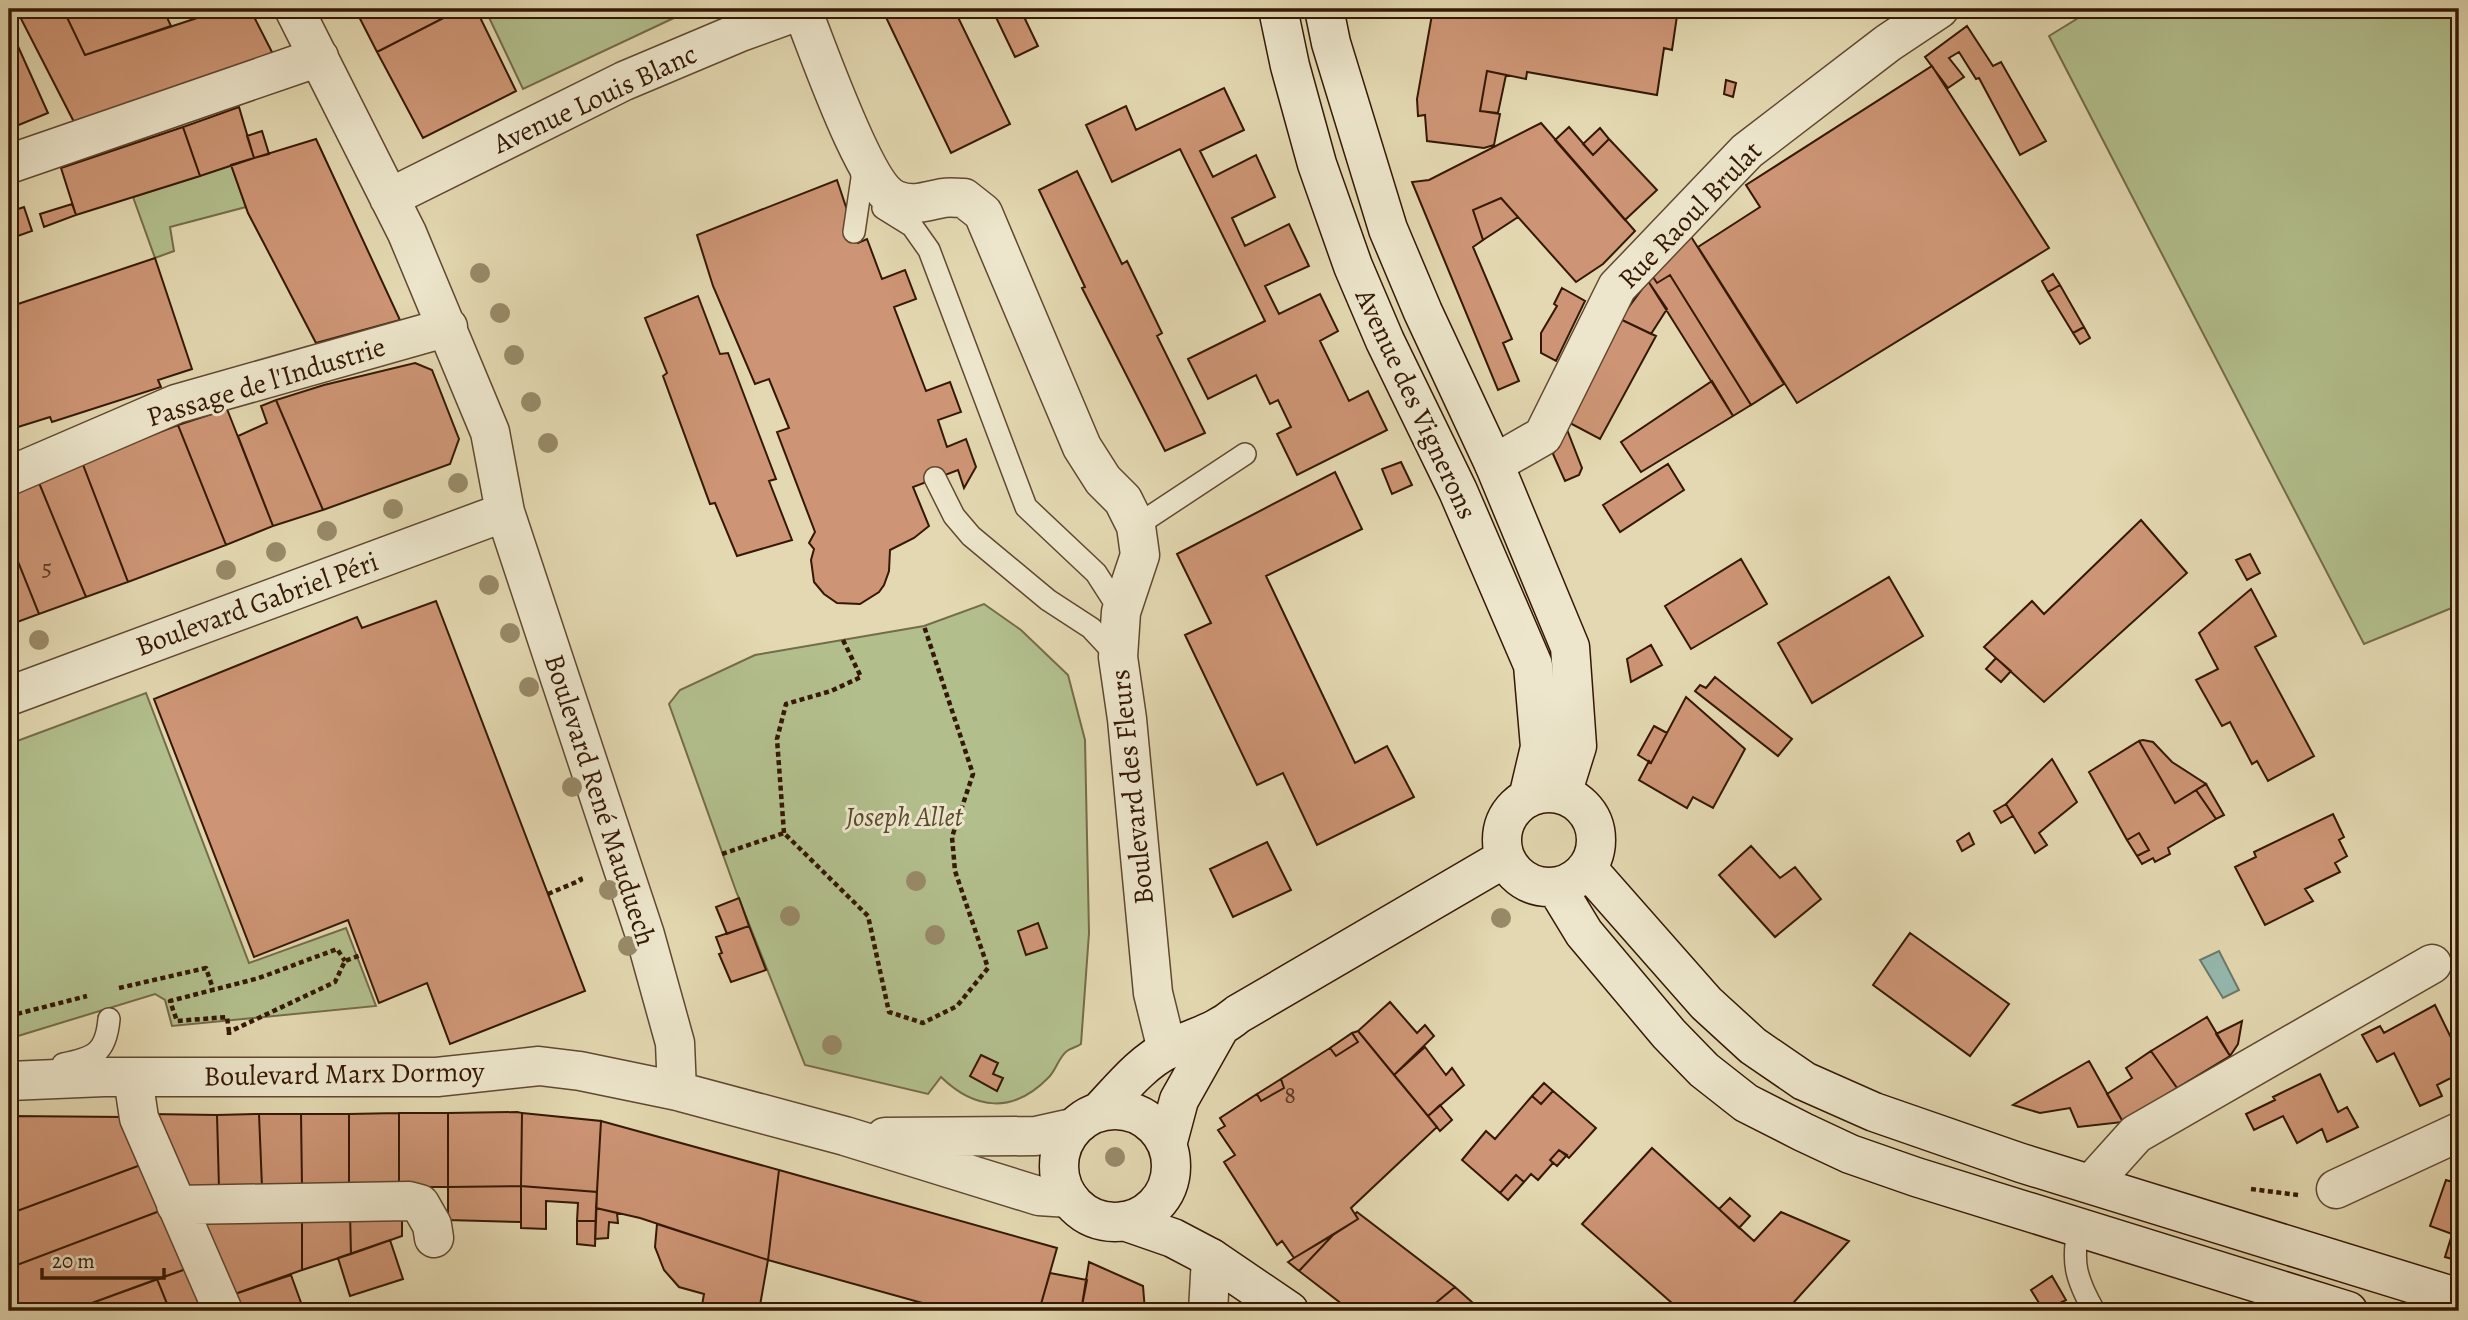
<svg xmlns="http://www.w3.org/2000/svg" width="2468" height="1320" viewBox="0 0 2468 1320" font-family="Alegreya,serif">
<rect width="100%" height="100%" fill="#e3d8b1"/>
<filter id="stains"><feTurbulence type="fractalNoise" baseFrequency=".00286" numOctaves="4"/><feColorMatrix values="0 0 0 0 .2 0 0 0 0 .09 0 0 0 0 .02 0 0 0 .5 -.17"/></filter>
<radialGradient id="worn" r=".72"><stop offset=".6" stop-color="#630" stop-opacity="0"/><stop offset="1" stop-color="#630" stop-opacity=".3"/></radialGradient>
<!-- green -->
<path fill="#b2bf8d" stroke="#746c48" stroke-width="2" d="M485 9H693L523 89Z
M2093 9H2459V605L2364 644 2049 36Z
M231 165 246 207 170 227 174 251 155 258 133 197Z
M984 604 1021 630 1068 675 1085 740 1089 933 1081 1044C1077 1047 1071 1048 1067 1051 1058 1058 1056 1071 1048 1078 1013 1114 975 1110 941 1077L928 1094 805 1065 736 891 669 704 680 690 755 655 924 626Z
M146 693 249 963 346 928 376 1006 172 1026 165 1000 155 994 18 1036 9 1014V744Z"/>
<!-- water -->
<path fill="#95b9af" stroke="#6f796b" stroke-width="2" d="M2219 951 2239 990 2223 998 2200 960Z"/>
<!-- building -->
<path fill="#cd9575" stroke="#351804" stroke-width="2" d="M16 9H63L85 55 203 16 201 9H250L274 56 75 124Z
M63 9H163L171 26 85 55Z
M355 9H461L377 52Z
M461 9H476L516 91 423 138 377 52Z
M882 9H954L1010 124 951 153Z
M992 9H1047L1025 19 1038 46 1015 57Z
M1433 9H1678L1672 50 1664 48 1657 95 1527 72 1526 79 1487 71 1480 111 1500 114 1494 145 1484 148 1427 141 1425 115 1418 116 1417 99Z
M1967 26 1993 66 2001 62 2046 141 2020 155 1979 78 1976 79 1959 52 1949 58 1964 77 1948 88 1925 57Z
M12 33 48 113 9 129V35Z
M1932 66 2049 248 1797 403 1698 247 1760 207 1746 185Z
M1487 71 1506 75 1498 113 1480 111Z
M1726 80 1736 83 1733 97 1724 94Z
M1224 88 1244 130 1200 151 1213 177 1256 155 1275 197 1232 218 1245 246 1289 224 1309 266 1265 286 1279 314 1320 294 1338 331 1320 341 1349 401 1368 391 1387 430 1297 475 1277 434 1291 427 1278 400 1270 404 1256 375 1208 399 1188 359 1265 321 1180 149 1112 182 1086 125 1126 106 1136 130Z
M239 107 254 158 200 176 183 127Z
M1541 123 1635 231 1603 264 1576 282 1501 198 1473 210 1483 240 1473 247 1512 339 1503 343 1519 381 1498 390 1412 182 1429 180Z
M183 127 200 176 76 215 61 168Z
M1569 127 1593 155 1609 139 1657 190 1625 220 1555 140Z
M1600 128 1609 139 1593 155 1583 144Z
M262 131 269 154 254 158 247 136Z
M316 139 400 320 316 343 248 213 231 165Z
M1077 171 1122 264 1127 261 1162 333 1157 336 1205 433 1165 451 1082 288 1085 287 1039 190Z
M837 180 858 243 867 239 882 279 905 270 916 299 894 307 926 391 950 382 961 412 938 420 947 447 966 439 976 467 964 488 958 470 913 487 929 526 914 538 890 550 889 571 884 585 879 592 860 604 837 603 824 594 814 582 811 560 814 549 809 543 815 532 777 432 789 428 769 379 755 384 713 286 697 235Z
M1501 198 1518 217 1483 240 1473 210Z
M72 204 76 215 44 227 40 214Z
M24 207 32 231 9 239V212Z
M1690 235 1784 384 1751 405 1670 275 1657 283 1651 274Z
M155 258 192 369 158 380 161 387 52 422 50 417 18 427 9 400V307Z
M1651 274 1657 283 1670 275 1751 405 1733 416 1648 281Z
M2053 274 2060 285 2048 292 2042 281Z
M1648 281 1667 309 1651 334 1620 319Z
M2060 285 2084 327 2073 333 2048 292Z
M1562 288 1585 301 1556 361 1541 353V333L1557 306 1554 304Z
M698 296 720 354 728 353 776 479 769 481 792 540 737 556 715 503 710 504 663 376 667 373 645 318Z
M1620 319 1656 336 1600 439 1568 422Z
M2084 327 2090 338 2080 344 2073 333Z
M415 363 432 370 459 439 450 464 323 510 276 400 324 385Z
M1712 381 1733 416 1641 472 1621 442Z
M276 400 323 510 273 526 238 436 267 423 261 406Z
M227 409 273 526 226 545 178 425Z
M178 425 226 545 128 582 82 462Z
M1566 427 1582 468 1579 475 1565 481 1553 454Z
M82 462 128 582 86 597 37 478Z
M1401 462 1412 485 1392 494 1382 469Z
M1668 464 1684 490 1620 532 1603 505Z
M1335 472 1362 529 1266 576 1355 763 1387 746 1414 797 1317 845 1283 773 1257 785 1185 635 1211 623 1177 554Z
M37 478 86 597 39 614 9 539V489Z
M2141 520 2187 573 2044 702 1984 647 2032 601 2044 614Z
M9 539 39 614 9 625Z
M2250 554 2260 573 2247 580 2236 560Z
M1741 559 1767 604 1691 649 1665 606Z
M1889 577 1923 636 1812 703 1778 643Z
M2251 589 2276 636 2255 647 2314 756 2268 781 2257 761 2252 764 2230 722 2222 726 2196 680 2218 669 2199 633Z
M436 601 585 991 450 1044 427 983 379 1003 348 920 254 957 154 699 357 617 362 628Z
M1651 645 1662 665 1631 682 1627 659Z
M1996 658 2011 671 2001 682 1986 669Z
M1715 677 1792 739 1778 756 1695 691 1700 685 1706 688Z
M1686 697 1745 749 1713 808 1693 797 1687 808 1639 780 1649 761 1651 763Z
M1654 726 1667 733 1651 763 1638 755Z
M2143 740 2153 742 2172 762 2206 784 2175 803 2139 741Z
M2139 741 2175 803 2196 790 2216 819 2168 848 2170 854 2155 862 2153 858 2142 864 2137 856 2149 850 2139 833 2127 840 2089 772Z
M2052 759 2077 802 2039 833 2047 845 2035 853 2006 804Z
M2206 784 2224 815 2216 819 2196 790Z
M2006 804 2013 816 2001 823 1994 811Z
M2333 814 2344 837 2339 840 2347 856 2335 863 2340 872 2305 889 2313 901 2265 925 2235 867 2256 857 2254 852Z
M1969 833 1974 844 1962 851 1957 841Z
M2139 833 2149 850 2137 856 2127 840Z
M1267 842 1291 890 1233 917 1210 869Z
M1751 846 1780 878 1795 867 1821 899 1775 937 1719 875Z
M739 898 749 926 727 934 716 907Z
M1038 923 1047 948 1026 955 1018 931Z
M749 926 766 970 731 982 719 954 722 953 716 937Z
M1910 933 2009 1004 1970 1056 1873 985Z
M1390 1002 1417 1033 1425 1025 1434 1036 1394 1075 1358 1031Z
M2435 1005 2459 1054V1074L2437 1085 2442 1096 2420 1106 2394 1053 2377 1062 2362 1035 2380 1026 2384 1033Z
M2207 1017 2230 1056 2177 1088 2151 1051Z
M2242 1021 2238 1044 2230 1056 2216 1034Z
M1358 1031 1437 1127 1351 1208 1358 1219 1294 1258 1282 1241 1277 1245 1224 1162 1235 1155 1218 1130 1225 1126 1220 1118 1257 1094 1261 1101 1284 1088 1281 1079 1330 1048 1336 1056 1358 1042 1352 1033Z
M1352 1033 1358 1042 1336 1056 1330 1048Z
M1425 1047 1446 1075 1452 1068 1464 1085 1428 1116 1394 1075Z
M2151 1051 2177 1088 2123 1122 2107 1094 2132 1078 2126 1068Z
M981 1055 998 1063 993 1074 1003 1078 997 1091 970 1076Z
M2089 1061 2123 1122 2078 1127 2070 1108 2040 1113 2013 1105Z
M2320 1074 2338 1112 2347 1107 2358 1127 2327 1142 2322 1129 2297 1143 2283 1116 2254 1130 2246 1114 2275 1100 2273 1097Z
M1281 1079 1284 1088 1261 1101 1257 1094Z
M1544 1083 1553 1091 1541 1104 1532 1096Z
M1553 1091 1596 1128 1569 1158 1559 1150 1550 1160 1553 1163 1538 1180 1531 1174 1524 1182 1516 1175 1500 1193 1462 1160 1486 1131 1495 1139 1532 1096 1541 1104Z
M1440 1105 1452 1120 1440 1131 1428 1116Z
M517 1112 522 1113 521 1186 448 1187V1113Z
M399 1113H448V1187H399Z
M399 1113V1187H349V1114Z
M522 1113 601 1121 597 1192 521 1186Z
M149 1114 217 1115 219 1188H180Z
M259 1114H301L302 1187H262Z
M259 1114 262 1187 219 1188 217 1115Z
M301 1114H349V1187H302Z
M9 1116 126 1117 146 1163 9 1214Z
M601 1121 779 1170 768 1260 640 1218 596 1208Z
M1652 1148 1754 1241 1781 1212 1849 1241 1786 1311H1681L1582 1224Z
M1559 1150 1567 1155 1557 1166 1550 1160Z
M146 1163 165 1209 9 1268V1214Z
M779 1170 1057 1248 1039 1311H951L768 1260Z
M1516 1175 1524 1182 1508 1200 1500 1193Z
M2446 1180 2459 1184V1212L2452 1234 2430 1226Z
M521 1186 597 1192 596 1221H577L578 1203 546 1201V1229L521 1228Z
M521 1186V1222L448 1220V1187Z
M1730 1198 1750 1216 1739 1228 1719 1209Z
M596 1208 617 1213 618 1223 609 1222 608 1238 595 1239Z
M165 1209 189 1268 70 1311H10L9 1268Z
M302 1212 350 1213 351 1254 302 1270Z
M302 1212V1270L232 1295 198 1213Z
M402 1212V1236L351 1254 350 1213Z
M1357 1212 1455 1287 1426 1311H1351L1299 1271 1333 1235 1358 1219 1355 1214Z
M2459 1212V1261L2445 1257Z
M577 1221H596L595 1246 577 1244Z
M657 1224 768 1260 759 1311H701L704 1294 679 1287 664 1270 655 1247Z
M1333 1235 1299 1271 1288 1262 1294 1258Z
M390 1240 403 1279 350 1296 338 1258Z
M1089 1262 1143 1286 1145 1311H1081Z
M189 1268 208 1311H170L157 1279Z
M1050 1273 1087 1280 1081 1311H1039Z
M291 1275 304 1311H239L232 1295Z
M2052 1276 2066 1300 2044 1311 2031 1290Z
M157 1279 170 1311H70Z
M1455 1287 1482 1311H1426L1443 1297Z"/>
<g fill="none" stroke-linecap="round" stroke-linejoin="round">
<defs>
<path id="lane" d="M883 208 912 226 929 250 1026 507 1096 573 1121 612
M854 232 862 178 861 164
M935 478 954 516 971 536 1048 600 1091 628 1118 657
M1136 526 1245 454
M63 1064C94 1058 106 1053 109 1019
M2079 1226C2071 1262 2076 1279 2094 1311"/>
<path id="street" d="M294 9 407 233 490 432 505 512 645 935 675 1043 677 1091
M802 10C817 46 865 188 896 200 913 207 927 201 943 198 950 197 957 198 964 198L983 213 1082 447 1103 480 1123 500 1136 526 1140 555 1121 612 1118 657 1127 719 1153 993 1167 1050
M9 164 319 57
M389 198 624 81 738 33 804 9
M1494 464 1543 436 1617 287 1747 151 1888 43 1939 9
M9 476 176 404 448 327
M9 696 505 512
M133 1078 139 1118 223 1311
M9 1081 104 1077H437L539 1066 580 1071 677 1091 845 1136 1039 1196 1069 1198
M885 1137 1036 1136 1072 1128
M2091 1184 2136 1134 2432 964
M2336 1189 2459 1132
M176 1205 409 1201 420 1204 432 1225 434 1238
M1208 1311 1211 1258"/>
<path id="secondary" d="M1278 9 1290 66 1317 164 1353 266 1385 341 1458 491 1533 665 1540 747 1528 798
M1324 9 1331 43 1388 229 1423 312 1494 464 1570 647 1577 746 1562 794
M1502 840a47 47 0 1 1 94 0a47 47 0 1 1-94 0Z
M1587 868 1706 1003 1753 1046 1804 1081 1874 1112 2021 1163 2459 1298
M1556 887 1584 933 1669 1034 1704 1070 1746 1103 1803 1132 1850 1154 1916 1177 2348 1311
M1059 1166a56 56 0 1 1 112 0a56 56 0 1 1-112 0Z
M1099 1112C1120 1090 1142 1062 1169 1049 1196 1036 1214 1034 1238 1014L1505 858
M1167 1145 1179 1100 1219 1029
M1124 1221 1173 1238 1211 1258 1289 1311"/>
</defs>
<!-- lane casing -->
<use href="#lane" stroke="#60482f" stroke-width="24"/>
<!-- street casing -->
<use href="#street" stroke="#60482f" stroke-width="41"/>
<!-- secondary casing -->
<use href="#secondary" stroke="#351804" stroke-width="41"/>
<!-- path -->
<path stroke="#351804" stroke-width="4.5" stroke-dasharray="5 3.5" stroke-linecap="butt" d="M784 833 777 739 786 704 831 691 861 677 843 640
M722 854 784 833 868 916 889 1012 923 1023 957 1006 988 968 955 871 952 837 973 774 924 626
M548 894 581 880 579 875
M119 988 206 968 213 989
M9 1016 87 996
M229 1032 227 1017 177 1021 170 1001 259 978 337 949 345 961
M229 1035V1032L335 982 345 961 361 955
M2251 1189 2298 1195"/>
<!-- lane -->
<use href="#lane" stroke="#ede6cc" stroke-width="21"/>
<!-- street -->
<use href="#street" stroke="#ede6cc" stroke-width="38"/>
<!-- secondary -->
<use href="#secondary" stroke="#ede6cc" stroke-width="38"/>
</g>
<!-- trees -->
<g fill="#988a68">
<circle cx="480" cy="273" r="10"/>
<circle cx="500" cy="313" r="10"/>
<circle cx="514" cy="355" r="10"/>
<circle cx="531" cy="402" r="10"/>
<circle cx="548" cy="443" r="10"/>
<circle cx="458" cy="483" r="10"/>
<circle cx="393" cy="509" r="10"/>
<circle cx="327" cy="531" r="10"/>
<circle cx="276" cy="552" r="10"/>
<circle cx="226" cy="570" r="10"/>
<circle cx="489" cy="585" r="10"/>
<circle cx="510" cy="633" r="10"/>
<circle cx="39" cy="640" r="10"/>
<circle cx="529" cy="687" r="10"/>
<circle cx="572" cy="787" r="10"/>
<circle cx="916" cy="881" r="10"/>
<circle cx="609" cy="890" r="10"/>
<circle cx="790" cy="916" r="10"/>
<circle cx="1501" cy="918" r="10"/>
<circle cx="935" cy="935" r="10"/>
<circle cx="628" cy="946" r="10"/>
<circle cx="832" cy="1045" r="10"/>
<circle cx="1115" cy="1157" r="10"/>
</g>
<g text-anchor="middle" dominant-baseline="central" stroke-width="6" stroke-linejoin="round" paint-order="stroke">
<!-- number labels -->
<g font-size="24" fill="#5b3720">
<text x="47" y="568">5</text>
<text x="1290" y="1095">8</text>
</g>
<!-- street labels -->
<g font-size="28" fill="#351804" stroke="#ede6cc">
<text transform="translate(595 99) rotate(-25)">Avenue Louis Blanc</text>
<text transform="translate(1690 215) rotate(-46)">Rue Raoul Brulat</text>
<text transform="translate(266 382) rotate(-17)">Passage de l'Industrie</text>
<text transform="translate(1416 404) rotate(65)">Avenue des Vignerons</text>
<text transform="translate(257 604) rotate(-20)">Boulevard Gabriel Péri</text>
<text transform="translate(1132 787) rotate(-96)">Boulevard des Fleurs</text>
<text transform="translate(600 800) rotate(72)">Boulevard René Mauduech</text>
<text transform="translate(344 1074) rotate(-1)">Boulevard Marx Dormoy</text>
</g>
<!-- park labels -->
<g font-size="28" font-style="italic" fill="#5a4a2d" stroke="#ede6cc">
<text x="904" y="817">Joseph Allet</text>
</g>
</g>
<!-- margin -->
<rect width="2468" height="1320" fill="none" stroke="#e3d8b1" stroke-width="35"/>
<rect x="10" y="10" width="2447" height="1299" fill="none" stroke="#351804" stroke-width="3.5"/>
<rect x="18" y="18" width="2433" height="1285" fill="none" stroke="#351804" stroke-width="2"/>
<!-- scale -->
<path d="M42 1268v10h122v-10" fill="none" stroke="#351804" stroke-width="3.5"/>
<text x="52" y="1268" font-size="21" fill="#351804" stroke="#ede6cc" stroke-width="5" paint-order="stroke">20 m</text>
<rect width="100%" height="100%" filter="url(#stains)"/>
<rect width="100%" height="100%" fill="url(#worn)"/>
</svg>
